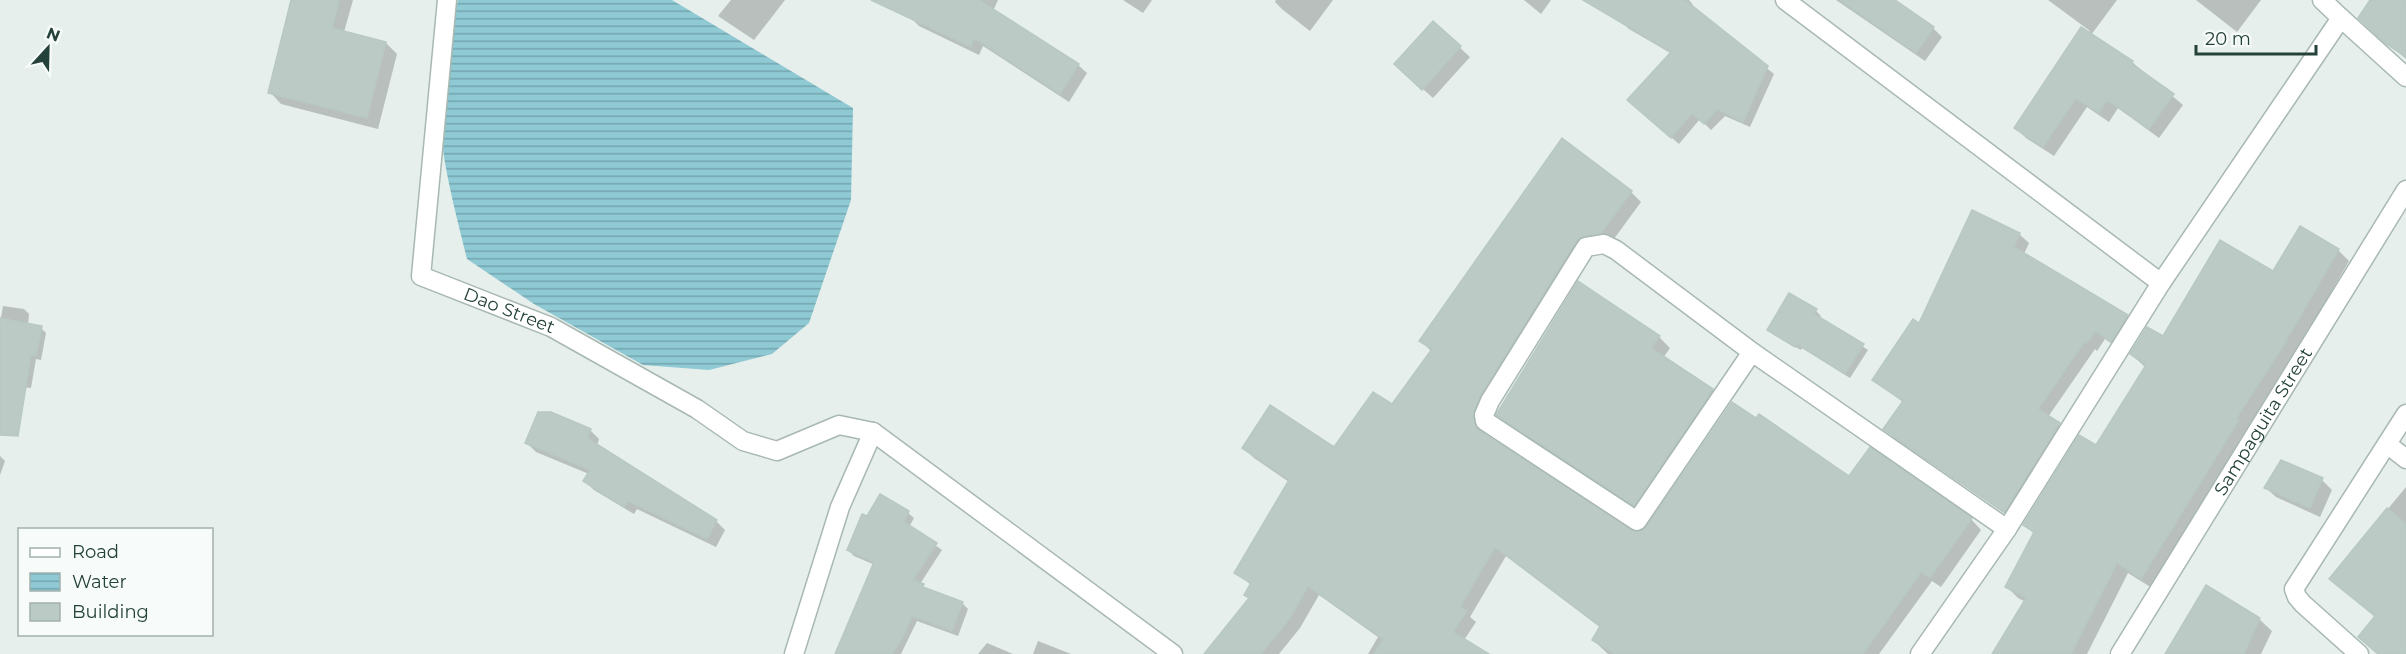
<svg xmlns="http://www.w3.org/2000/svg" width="2406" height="654" viewBox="0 0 2406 654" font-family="Montserrat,sans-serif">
<defs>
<pattern id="water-rules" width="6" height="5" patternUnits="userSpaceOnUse" patternTransform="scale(1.5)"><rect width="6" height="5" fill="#8ec9d4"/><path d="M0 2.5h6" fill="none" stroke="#74a5ad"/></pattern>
</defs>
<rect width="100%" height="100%" fill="#e6efeb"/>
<!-- water -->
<path fill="url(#water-rules)" d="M458 0H672L853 108 851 200 809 323 772 354 709 370 643 365 534 304 467 259C455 210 441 160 439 109 438 78 451 31 458 0Z"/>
<!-- shadow -->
<path fill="#0003" d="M293 0H353L344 32 386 43 397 54 378 129 281 104 270 92Z
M731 0H785L754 40 718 16Z
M918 0H998L993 11 1078 65 1087 73 1069 102 983 46 979 55 919 26 910 17Z
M1123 0H1152L1143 13Z
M1276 0H1333L1310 31 1283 10 1275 2Z
M1524 0H1551L1541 14Z
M1633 0H1689L1693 5 1692 8 1774 74 1750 127 1725 116 1711 130 1700 119 1679 144 1636 107 1672 54 1629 29 1622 22Z
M1836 0H1893L1933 28 1942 37 1925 61Z
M2048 0H2117L2091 35 2132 62 2183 105 2159 138 2118 108 2109 122 2087 107 2054 156 2026 138 2016 128 2090 31Z
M2196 0H2261L2237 32Z
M2372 0H2406V59L2369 27Z
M1433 23 1470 57 1433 98 1406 74Z
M1562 140 1631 192 1641 202 1611 243 1594 246 1482 427 1486 437 1636 534 1849 478 1971 519 1981 530 1941 587 1932 581 1879 654H1608L1593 640 1601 628 1506 556 1470 617 1476 622 1464 640 1486 654H1368L1378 637 1319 595 1300 628 1279 654H1206L1250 599 1246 595 1252 586 1236 572 1289 482 1254 458 1244 448 1334 449 1392 406 1431 351 1421 341Z
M2300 228 2338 250 2349 261 2294 357 2247 430 2249 432 2152 588 2128 573 2087 654H1993L2026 602 2018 598 2007 587 2034 534 2025 524 2097 447 2146 368 2131 354 2163 338 2274 273Z
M2019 234 2029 243 2024 254 2127 316 2136 325 2120 350 2105 339 2097 351 2095 349 2048 417 2069 433 2014 520 1894 438 1885 429 1904 403 1874 379 1920 326Z
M3 306 24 309 29 314 28 325 41 328 46 333 41 360 36 359 31 388 22 387 0 419V324Z
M1816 311 1821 316 1819 318 1868 350 1850 378 1802 348 1801 350 1774 335 1769 330Z
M1659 337 1670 348 1663 358 1712 390 1723 402 1646 516 1509 426 1498 415Z
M590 430 599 439 597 446 716 521 725 530 716 547 637 509 634 514 594 490 585 481 589 474 536 452 527 443Z
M0 456 5 461 0 475Z
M2322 480 2332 490 2320 517 2276 497 2266 488Z
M2406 487V654H2377L2376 618 2331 578Z
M880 496 908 513 914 518 909 527 942 550 920 584 928 591 963 604 968 609 958 636 917 621 901 654H837L875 565 854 556 848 550Z
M2259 619 2272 631 2261 654H2166Z
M1038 641 1071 654H1033Z
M987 643 1013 654H978Z"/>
<!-- building -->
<path fill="#bbcac4" stroke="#b8c9c2" stroke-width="1.5" d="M291 0H339L332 28 386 42 367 118 268 93Z
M871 0H979L1079 64 1060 94 974 38 971 47Z
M1583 0H1685L1768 66 1743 122 1717 109 1704 124 1692 113 1671 138 1627 100 1671 52Z
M1840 0H1895L1934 27 1916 53Z
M2370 0H2406V57L2385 43 2358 18Z
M1433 21 1461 46 1422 90 1394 64Z
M2081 27 2133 61 2132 64 2174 94 2149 129 2107 100 2099 113 2076 98 2043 147 2014 128Z
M1562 138 1632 191 1601 233 1584 236 1576 241 1480 396 1473 416 1478 430 1636 532 1646 527 1732 402 1756 418 1759 414 1849 476 1870 447 1972 518 1930 578 1921 572 1863 654H1615L1592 640 1600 626 1495 547 1460 607 1467 611 1453 632 1489 654H1374L1383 639 1308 586 1290 618 1261 654H1204L1249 598 1244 595 1251 583 1234 573 1289 480 1242 448 1270 405 1334 447 1373 392 1392 404 1432 349 1419 341Z
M1972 210 2020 233 2014 247 2128 315 2111 342 2095 331 2087 343 2085 341 2038 409 2060 423 2004 512 1883 429 1903 401 1872 380 1913 319 1919 323Z
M2300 226 2339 249 2283 346 2236 419 2239 420 2141 579 2117 563 2071 654H1992L2026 598 2005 587 2034 532 2023 525 2079 435 2096 445 2146 365 2130 354 2147 327 2163 336 2220 240 2273 271Z
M1578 281 1660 336 1651 348 1713 389 1634 506 1496 415Z
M1789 293 1817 309 1814 314 1864 344 1845 374 1797 344 1795 347 1767 330Z
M0 318 42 326 36 356 31 355 18 436 0 435Z
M538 412H551L591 429 587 438 717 520 707 539 628 501 624 507 583 481 590 470 525 443Z
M2281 460 2323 478 2310 508 2264 488Z
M880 494 909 511 904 522 937 543 913 580 924 584 923 587 963 602 952 631 912 616 905 633 892 654H835L874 562 847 550 862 514 867 516Z
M2387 508 2406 524V654H2378L2358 637 2375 616 2329 579Z
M2206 585 2260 618 2244 654H2165Z"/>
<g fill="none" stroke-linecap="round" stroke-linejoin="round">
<defs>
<g id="minor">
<path id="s1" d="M447 0 421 276 551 327 697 409 743 441 777 451 839 425 873 432 1173 654"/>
<path d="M1785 0 2161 283"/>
<path d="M2322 0 2341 18"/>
<path d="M1752 352 1637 521 1485 421 1484 415 1490 401 1586 247 1604 244 1616 250 1752 352 2007 529"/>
<path d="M2387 444 2406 459"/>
<path d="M794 654 840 507 873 432"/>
<path id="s2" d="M2120 654 2406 190"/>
<path d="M2359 654 2303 604 2297 597 2294 589 2406 414"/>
</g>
<path id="tertiary" d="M1920 654 2007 529 2161 283 2341 18 2406 77"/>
</defs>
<!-- minor casing -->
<use href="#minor" stroke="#a8b8b2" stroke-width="21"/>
<!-- tertiary casing -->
<use href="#tertiary" stroke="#a8b8b2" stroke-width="21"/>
<!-- minor -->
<use href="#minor" stroke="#fff" stroke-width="18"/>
<!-- tertiary -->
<use href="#tertiary" stroke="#fff" stroke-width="18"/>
</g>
<g text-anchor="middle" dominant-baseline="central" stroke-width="5" stroke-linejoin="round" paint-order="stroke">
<!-- street labels -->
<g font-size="18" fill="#24423a" stroke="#f7fbf9">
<text stroke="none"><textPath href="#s1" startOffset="372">Dao Street</textPath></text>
<text stroke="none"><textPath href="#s2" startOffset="273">Sampaguita Street</textPath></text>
</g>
</g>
<!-- legend -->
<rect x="18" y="528" width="195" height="108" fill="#f7fbf9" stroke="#a3b1ad" stroke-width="1.5"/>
<rect x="30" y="548" width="30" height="9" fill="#ffffff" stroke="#a3b1ad" stroke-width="1.5"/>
<text x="72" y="558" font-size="18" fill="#24423a">Road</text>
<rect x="30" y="573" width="30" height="18" fill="url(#water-rules)" stroke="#a3b1ad" stroke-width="1.5"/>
<text x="72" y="588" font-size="18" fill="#24423a">Water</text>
<rect x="30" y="603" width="30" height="18" fill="#bbcac4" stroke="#a3b1ad" stroke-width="1.5"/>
<text x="72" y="618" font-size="18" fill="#24423a">Building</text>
<!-- north arrow -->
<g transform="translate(48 48) rotate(22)" stroke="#f7fbf9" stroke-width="4.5" paint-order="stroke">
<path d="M0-4.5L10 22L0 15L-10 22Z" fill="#24423a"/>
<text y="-9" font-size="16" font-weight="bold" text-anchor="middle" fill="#24423a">N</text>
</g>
<!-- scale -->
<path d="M2196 45v9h120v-9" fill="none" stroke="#24423a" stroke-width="3"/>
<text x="2205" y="45" font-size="18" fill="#24423a" stroke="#f7fbf9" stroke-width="4.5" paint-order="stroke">20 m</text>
</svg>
